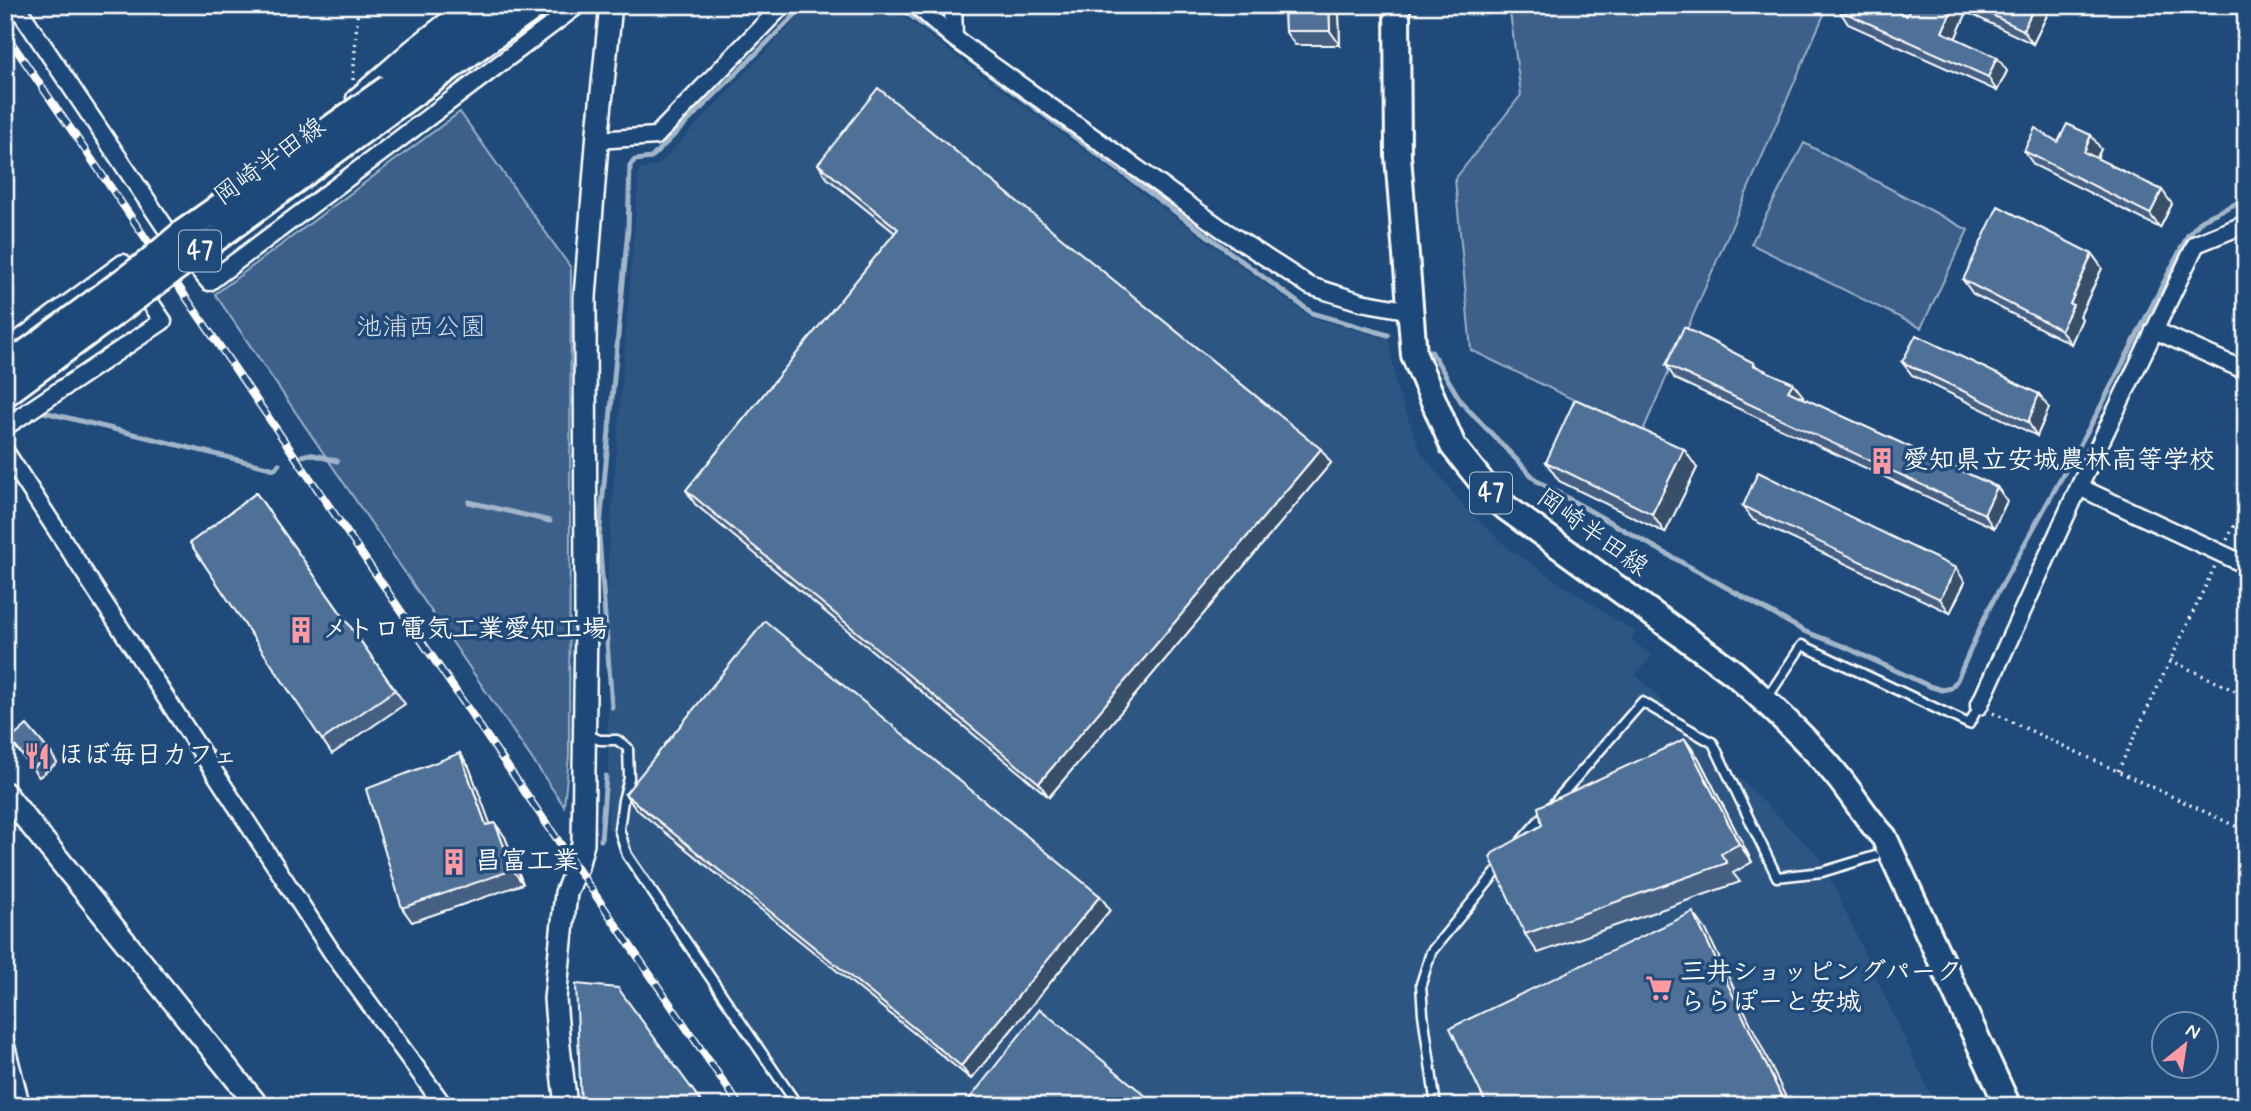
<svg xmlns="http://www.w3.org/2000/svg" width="2251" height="1111" viewBox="0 0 2251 1111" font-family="Mynerve,'Klee One',sans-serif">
<rect width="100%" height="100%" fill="#1f4a7a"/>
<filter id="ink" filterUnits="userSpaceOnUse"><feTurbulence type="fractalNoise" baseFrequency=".0143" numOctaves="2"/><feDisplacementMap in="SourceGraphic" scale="14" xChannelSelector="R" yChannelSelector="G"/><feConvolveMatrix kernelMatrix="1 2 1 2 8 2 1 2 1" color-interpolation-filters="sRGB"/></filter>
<g filter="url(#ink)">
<!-- built -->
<path fill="#2e5683" d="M810 5H887L1310 317 1389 340 1396 387 1421 452 1465 508 1510 550 1635 632 1631 640 1652 655 1636 675 1821 859 1936 1106H809L608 828V558L639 170 658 165Z"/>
<!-- green -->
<path fill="#3c618b" stroke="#9eb0c5" stroke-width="2" d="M1509 5H1828L1642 433 1471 350 1455 179 1521 95Z
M460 112 571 268 569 756 564 806 215 294Z
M1804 143 1968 230 1921 328 1751 244Z"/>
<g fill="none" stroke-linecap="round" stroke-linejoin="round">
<!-- stream -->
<path stroke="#a3b5c8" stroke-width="5" d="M896 5 1312 313 1388 335
M1431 351 1462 403 1537 481 1804 631 1843 646 1929 686 1942 690 1951 688 1957 680 1988 610 2099 410 2188 235 2203 219 2246 199
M36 410 275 469 279 464
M302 456 310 454 337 461
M469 502 550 521
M612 707 599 537 628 229 630 165 635 160 651 158 805 5
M601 840 606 776"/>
<defs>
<path id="lane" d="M1767 698 1802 645 1969 724 1979 706
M585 734 600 740H617L628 748 629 778 623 800 619 829 627 855 798 1106
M1522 840 1642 702 1713 743 1777 877 1822 872 1875 856
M1436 1106 1423 1014 1421 984 1431 952 1503 864"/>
<path id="street" d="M16 5 169 233
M916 5 954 38 1222 229 1310 286 1361 302 1411 311
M953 5 954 38
M355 98 412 48 467 5
M597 140 656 136 783 5
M184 252 209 282 578 5
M2154 330 2246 371
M5 350 123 263 163 321 5 427
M5 451 331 951 444 1106
M2079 487 2246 565
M1979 706 2079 487 2196 244 2246 224
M5 1042 19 1097 15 1103"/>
<path id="secondary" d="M5 793 258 1106
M566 1106 559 1047 555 999 566 893 577 867 583 843 586 621 585 297 598 132 611 5"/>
<path id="primary" d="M1397 5 1398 156 1414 355 1453 446 1497 501 1734 673C1769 704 1805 737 1834 772 1852 793 1865 817 1884 837L2008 1106
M389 87 498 5
M395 107 537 5"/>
</defs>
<!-- lane casing -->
<use href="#lane" stroke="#fff" stroke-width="13"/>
<!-- street casing -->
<use href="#street" stroke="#fff" stroke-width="21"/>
<!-- secondary casing -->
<use href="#secondary" stroke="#fff" stroke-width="26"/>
<!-- primary casing -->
<use href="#primary" stroke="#fff" stroke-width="30"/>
<!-- path -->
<path stroke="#fff" stroke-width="3.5" stroke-dasharray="2 5" stroke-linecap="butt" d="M353 80 358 5
M2227 540 2246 501
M2170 660 2246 696
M1993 713 2246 831
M2118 771 2215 566"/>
<!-- lane -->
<use href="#lane" stroke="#1f4a7a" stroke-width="8"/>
<!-- street -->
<use href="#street" stroke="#1f4a7a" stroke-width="16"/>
<!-- secondary -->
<use href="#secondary" stroke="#1f4a7a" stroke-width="21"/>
<!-- primary -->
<use href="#primary" stroke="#1f4a7a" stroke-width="24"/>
<defs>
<path id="rail" d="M5 33 740 1106"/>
</defs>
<!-- rail casing -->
<use href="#rail" stroke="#fff" stroke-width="8"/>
<!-- rail -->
<use href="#rail" stroke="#1f4a7a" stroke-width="5" stroke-dasharray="16" stroke-linecap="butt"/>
<defs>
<path id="primary-bridge" d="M5 368 146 264 185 231 389 87
M5 394 395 107"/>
</defs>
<!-- primary-bridge casing -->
<use href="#primary-bridge" stroke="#fff" stroke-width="30" stroke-linecap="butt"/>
<!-- primary-bridge -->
<use href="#primary-bridge" stroke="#1f4a7a" stroke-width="24"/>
</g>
<!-- wall -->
<path fill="#456182" stroke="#fff" stroke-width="2" d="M1284 5H1333L1339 14 1340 45H1295L1285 31Z
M1912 5H2042L2048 13 2033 44 1967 12 1955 38 2007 71 1997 91 1848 24 1839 10 1907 16Z
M2058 142 2101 149 2097 159 2172 204 2160 228 2034 165 2024 151Z
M818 164 1331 463 1049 797 695 504 686 490 895 233 827 178Z
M2092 254 2102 268 2080 316 2082 319 2071 344 1973 294 1963 280Z
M1902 362 2039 394 2049 408 2037 436 1912 375Z
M1754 363 1756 366 1803 396 1802 398 1997 487 2007 501 1994 528 1675 379 1666 365Z
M1546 462 1697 468 1665 533 1559 481Z
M256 493 405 704 332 754 190 543Z
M1743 506 1965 582 1950 613 1753 520Z
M10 740 51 753 57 763 39 777Z
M460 753 469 767 490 824 505 837 523 884 412 922 402 908Z
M1698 757 1752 862 1733 873 1740 882 1538 953 1525 934Z
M625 794 1100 896 1110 910 971 1079 635 808Z"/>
<!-- shaded-wall -->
<path fill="#384f6a" stroke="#fff" stroke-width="2" d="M1329 5H1333L1339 14 1340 45 1330 31Z
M1954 5H1962L1967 12 1952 46 1942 32Z
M2035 5H2042L2048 13 2033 44 2023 30Z
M1997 57 2007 71 1997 91 1988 77Z
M2091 135 2101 149 2093 166 2084 152Z
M2162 190 2172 204 2160 228 2150 214Z
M2092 254 2102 268 2080 316 2082 319 2071 344 2061 330 2070 304Z
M1793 383 1803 396 1797 405 1788 391Z
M2039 394 2049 408 2037 436 2028 422Z
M1321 449 1331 463 1049 797 1039 783Z
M1684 449 1697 468 1665 533 1652 514Z
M1997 487 2007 501 1994 528 1984 514Z
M1956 568 1965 582 1950 613 1940 599Z
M1685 739 1698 757 1752 862 1739 844Z
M460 753 469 767 496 839 486 825Z
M495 823 505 837 523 884 513 870Z
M1100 896 1110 910 971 1079 961 1066Z
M1693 912 1706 930 1790 1106H1786Z"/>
<!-- building -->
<path fill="#507197" stroke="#fff" stroke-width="2" d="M1284 5H1329L1330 31H1285Z
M1841 5H1884L1907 16 1912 5H1954L1942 32 1997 57 1988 77 1839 10Z
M1971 5H2035L2023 30Z
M878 88 1321 449 1039 783 686 490 898 229 818 164Z
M2067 124 2091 135 2084 152 2162 190 2150 214 2024 151 2035 128 2058 142Z
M1998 206 2092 254 2070 304 2073 305 2061 330 1963 280Z
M1684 327 1754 363 1753 365 1793 383 1788 391 1997 487 1984 514 1666 365Z
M1916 335 2039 394 2028 422 1902 362Z
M1575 399 1684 449 1652 514 1546 462Z
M1758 472 1956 568 1940 599 1743 506Z
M256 493 395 690 322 740 190 543Z
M765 621 1100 896 961 1066 625 794Z
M27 725 51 753 33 768 10 740Z
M1685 739 1739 844 1721 854 1727 863 1525 934 1490 857 1493 853 1542 825 1538 807Z
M460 753 486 825 495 823 513 870 402 908 366 789Z
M1693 912 1786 1106H1487L1450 1028Z
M576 984 618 988 700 1100 701 1106H581Z
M1040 1009 1158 1106H964Z"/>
</g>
<!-- icons -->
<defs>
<symbol id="building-bare" viewBox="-9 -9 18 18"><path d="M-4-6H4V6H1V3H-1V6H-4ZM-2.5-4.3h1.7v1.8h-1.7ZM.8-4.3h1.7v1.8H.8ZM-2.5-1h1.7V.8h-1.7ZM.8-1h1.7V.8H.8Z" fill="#ff9aa2" stroke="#1f4a7a" stroke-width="2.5" paint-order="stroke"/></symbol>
<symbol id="restaurant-bare" viewBox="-9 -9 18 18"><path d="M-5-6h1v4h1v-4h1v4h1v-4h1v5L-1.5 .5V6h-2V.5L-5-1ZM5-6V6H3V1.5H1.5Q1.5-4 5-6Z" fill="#ff9aa2" stroke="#1f4a7a" stroke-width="2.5" paint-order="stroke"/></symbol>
<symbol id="supermarket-bare" viewBox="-9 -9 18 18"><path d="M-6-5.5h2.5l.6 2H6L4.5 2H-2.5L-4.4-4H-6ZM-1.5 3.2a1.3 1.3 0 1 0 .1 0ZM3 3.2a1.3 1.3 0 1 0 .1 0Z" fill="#ff9aa2" stroke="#1f4a7a" stroke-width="2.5" paint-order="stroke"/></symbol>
</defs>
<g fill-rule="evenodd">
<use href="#building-bare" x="1863" y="442" width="38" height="38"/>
<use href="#building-bare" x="282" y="611" width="38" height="38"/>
<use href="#restaurant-bare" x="18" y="737" width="38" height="38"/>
<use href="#building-bare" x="435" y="843" width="38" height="38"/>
<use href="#supermarket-bare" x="1640" y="969" width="38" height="38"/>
</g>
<g text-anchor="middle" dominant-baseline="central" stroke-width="7" stroke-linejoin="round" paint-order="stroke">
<!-- shield labels -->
<g fill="#1f4a7a" stroke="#bcc9d7" stroke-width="2">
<rect x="179" y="230.5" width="42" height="41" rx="5"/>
<rect x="1470" y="472.5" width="42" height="41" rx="5"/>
</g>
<g font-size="24" font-weight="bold" fill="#fff">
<text x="200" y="251">47</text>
<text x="1491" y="493">47</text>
</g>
<!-- street labels -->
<g font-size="26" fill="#fff" stroke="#1f4a7a">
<text transform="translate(270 162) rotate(-36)">岡崎半田線</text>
<text transform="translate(1592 533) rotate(36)">岡崎半田線</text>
</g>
<!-- park labels -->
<g font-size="26" fill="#d8dfe8" stroke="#1f4a7a">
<text x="421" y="328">池浦西公園</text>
</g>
<!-- poi labels -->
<g font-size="26" font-weight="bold" fill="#fff" stroke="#1f4a7a" text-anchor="start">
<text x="1903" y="461">愛知県立安城農林高等学校</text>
<text x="322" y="630">メトロ電気工業愛知工場</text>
<text x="58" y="756">ほぼ毎日カフェ</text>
<text x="475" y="862">昌富工業</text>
<text x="1680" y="973">三井ショッピングパーク<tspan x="1680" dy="30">ららぽーと安城</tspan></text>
</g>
</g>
<!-- margin -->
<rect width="2251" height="1111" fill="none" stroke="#1f4a7a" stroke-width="28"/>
<rect x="14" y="14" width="2223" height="1083" fill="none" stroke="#fff" stroke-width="2.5" filter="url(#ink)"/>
<!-- north arrow -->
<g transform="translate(2185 1045) rotate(30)"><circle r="33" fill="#1f4a7a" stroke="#7992af" stroke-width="2"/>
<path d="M0-5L12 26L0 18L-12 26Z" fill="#ff9aa2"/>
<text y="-10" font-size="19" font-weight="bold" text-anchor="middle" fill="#ffffff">N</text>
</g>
</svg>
